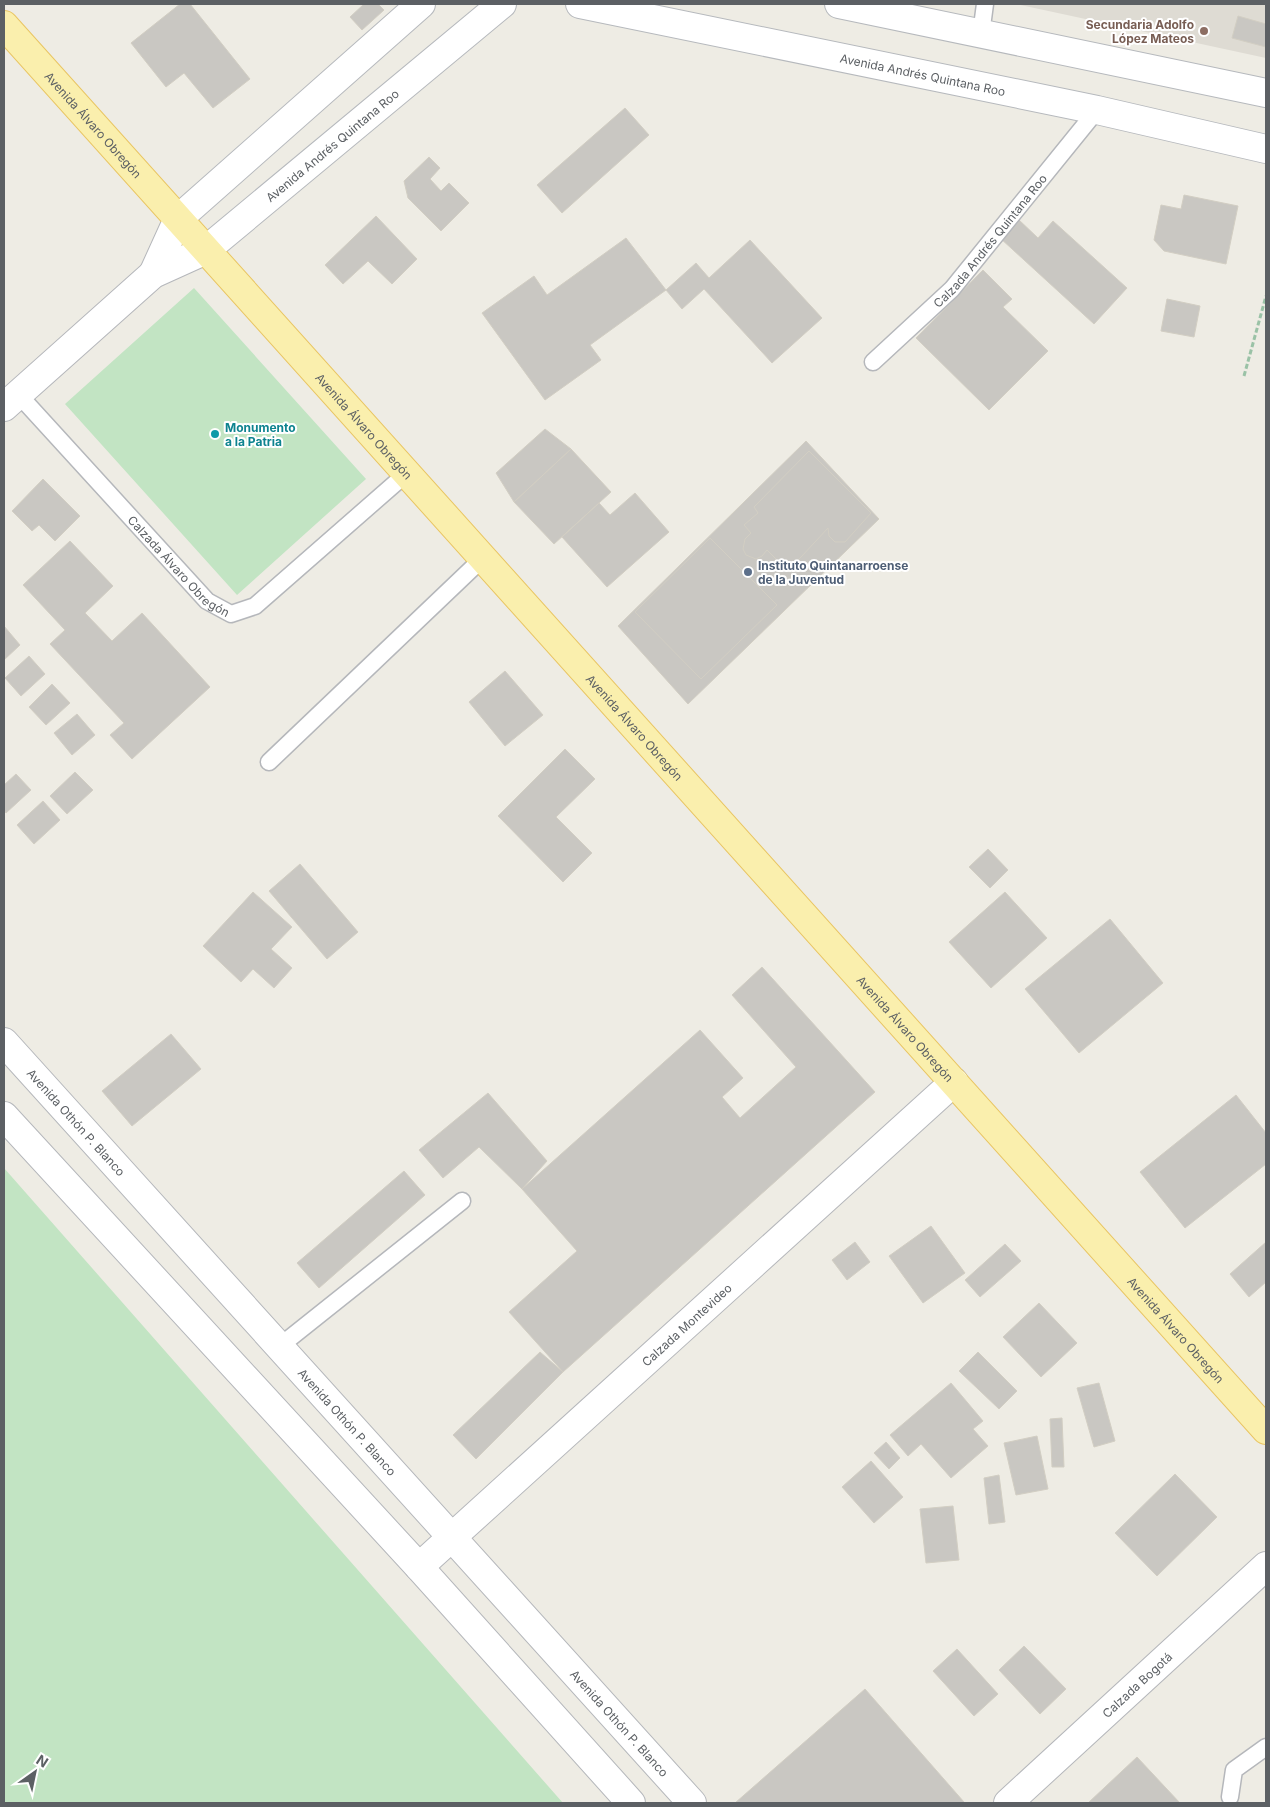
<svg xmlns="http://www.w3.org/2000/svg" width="1270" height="1807" viewBox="0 0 1270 1807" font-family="Inter,sans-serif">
<rect width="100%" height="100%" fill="#eeece4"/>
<!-- education -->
<path fill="#dedbd3" d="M1016 4H1266V58Z"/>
<!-- green -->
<path fill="#c2e4c3" d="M194 288 366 479 237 595 65 404Z
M4 1168 563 1803H4Z"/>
<!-- building -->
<path fill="#c9c7c2" stroke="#d2cec3" d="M180 4H190L250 79 213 108 184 73 166 87 131 43Z
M364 4H378L384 10 362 30 350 17Z
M1238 16 1266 24V47L1232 38Z
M625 108 649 135 562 213 537 185Z
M429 157 440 168 430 179 441 191 449 183 469 203 441 231 408 198 404 181Z
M1184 195 1238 206 1226 264 1164 251 1154 240 1161 205 1181 209Z
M376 216 417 259 392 284 368 261 343 284 325 265Z
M1018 219 1038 238 1053 221 1127 288 1094 324 1000 238Z
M626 238 666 290 590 345 601 360 545 400 482 313 534 276 547 295Z
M750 240 822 318 772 363 704 289 682 309 666 290 696 263 709 278Z
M983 270 1012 299 1003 307 1048 351 989 410 916 338Z
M1167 299 1200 306 1194 337 1161 331Z
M545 429 571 449 514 502 496 473Z
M806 441 879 519 688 704 618 626Z
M571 449 611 492 554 544 514 502Z
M809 451 871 513 845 542H835L829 536 828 528 788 571 767 550 762 556 756 559 746 555 743 549 745 539 751 533 744 525 758 513 754 507Z
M43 479 80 516 55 541 39 525 32 531 12 511Z
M635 493 669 532 607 587 562 537 599 503 610 515Z
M710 538 777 605 701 679 635 612Z
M70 541 113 586 85 613 112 641 142 613 210 687 132 759 110 735 124 723 50 644 65 630 23 585Z
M4 626 20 645 4 660Z
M29 656 45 674 21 696 5 678Z
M505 671 543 715 505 746 469 702Z
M52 684 70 703 46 725 29 707Z
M77 714 95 735 72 755 54 733Z
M565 749 595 779 556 817 592 853 563 882 498 816Z
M75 772 93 790 67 814 50 796Z
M16 774 31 790 6 813 4 810V785Z
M43 801 60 820 34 844 17 825Z
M988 849 1008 870 990 888 969 867Z
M300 864 358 932 327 959 269 891Z
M253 892 292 927 271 949 292 968 274 988 253 969 241 982 203 946Z
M1005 892 1047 938 991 988 949 942Z
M1110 919 1163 983 1079 1053 1025 989Z
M762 967 875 1092 563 1372 509 1312 577 1251 522 1189 700 1030 743 1078 722 1097 740 1118 796 1067 732 995Z
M171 1034 201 1069 132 1126 102 1091Z
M488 1093 547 1161 522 1189 479 1147 443 1178 419 1150Z
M1236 1095 1266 1133V1164L1185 1228 1140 1172Z
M404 1171 425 1195 319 1288 297 1263Z
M931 1226 965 1273 923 1303 889 1256Z
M855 1242 870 1262 847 1280 832 1260Z
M1266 1242V1282L1249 1297 1230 1274Z
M1005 1244 1021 1261 980 1297 965 1280Z
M1039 1303 1077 1343 1041 1377 1003 1337Z
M540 1352 563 1372 476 1459 453 1435Z
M978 1352 1017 1391 999 1409 959 1371Z
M951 1383 983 1421 973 1429 988 1446 951 1478 921 1444 908 1456 890 1435Z
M1099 1383 1115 1441 1094 1447 1077 1388Z
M1062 1418 1064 1467H1052L1050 1419Z
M1037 1436 1048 1489 1016 1495 1004 1443Z
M886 1442 900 1458 889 1469 874 1453Z
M871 1461 903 1497 874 1523 842 1487Z
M1175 1474 1217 1517 1157 1576 1115 1533Z
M999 1475 1005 1522 989 1524 984 1478Z
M953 1506 959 1560 926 1563 920 1509Z
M1024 1646 1066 1689 1040 1714 999 1670Z
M957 1649 998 1694 974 1716 933 1671Z
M865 1689 964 1802 963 1803H735Z
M1137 1757 1180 1803H1088Z"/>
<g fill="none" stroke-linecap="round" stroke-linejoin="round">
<defs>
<g id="service">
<path d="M981 34 985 4"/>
<path id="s1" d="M873 362 952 289 1097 110"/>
<path id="s2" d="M18 394 207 601 231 614 255 606 407 473"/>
<path d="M269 762 483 558"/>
<path d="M280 1346 462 1201"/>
<path d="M1230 1797 1234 1770 1266 1747"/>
</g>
<g id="minor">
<path d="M153 274 178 219"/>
<path d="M4 407 153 274 206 250"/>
<path id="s3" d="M4 1042 692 1803"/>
<path d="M4 1116 419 1567 631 1803"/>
<path id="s4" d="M419 1567 954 1082"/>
<path id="s5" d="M1008 1803 1266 1566"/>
</g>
<g id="secondary">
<path id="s6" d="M580 4 1097 110 1266 149"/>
<path d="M839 4 1266 93"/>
<path d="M178 219 421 4"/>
<path id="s7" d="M206 250 502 4"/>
</g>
<g id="primary">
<path id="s8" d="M4 25 1266 1430"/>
</g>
</defs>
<!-- service casing -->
<use href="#service" stroke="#b5b7bb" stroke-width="19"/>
<!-- minor casing -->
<use href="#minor" stroke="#b5b7bb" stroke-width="30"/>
<!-- secondary casing -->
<use href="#secondary" stroke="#b6b9bd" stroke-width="30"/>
<!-- primary casing -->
<use href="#primary" stroke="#e9c562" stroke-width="30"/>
<!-- path -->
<path stroke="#9ac2a6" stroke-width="3" stroke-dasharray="5 2.5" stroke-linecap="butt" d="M1244 376 1266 296"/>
<!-- service -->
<use href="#service" stroke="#fff" stroke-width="16"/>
<!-- minor -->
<use href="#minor" stroke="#fff" stroke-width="28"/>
<!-- secondary -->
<use href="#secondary" stroke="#fff" stroke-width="28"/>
<!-- primary -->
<use href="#primary" stroke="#faefad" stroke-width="28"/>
</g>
<!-- markers -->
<circle fill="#8d6e63" stroke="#fff" stroke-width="2" cx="1204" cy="31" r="5"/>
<circle fill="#0f9aa8" stroke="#fff" stroke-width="2" cx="215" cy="434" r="5"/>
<circle fill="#5c6f8a" stroke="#fff" stroke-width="2" cx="748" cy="572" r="5"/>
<g text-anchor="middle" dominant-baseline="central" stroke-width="4" stroke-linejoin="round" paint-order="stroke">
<!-- education labels -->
<g font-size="12" font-weight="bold" fill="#785e54" stroke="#fff" text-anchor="end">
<text x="1194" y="24">Secundaria Adolfo<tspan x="1194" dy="14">López Mateos</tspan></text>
</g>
<!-- street labels -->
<g font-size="12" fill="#5c6064" stroke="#fff">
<text stroke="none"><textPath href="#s6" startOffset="350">Avenida Andrés Quintana Roo</textPath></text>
<text stroke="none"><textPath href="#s8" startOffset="134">Avenida Álvaro Obregón</textPath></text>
<text stroke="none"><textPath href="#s7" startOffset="164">Avenida Andrés Quintana Roo</textPath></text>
<text stroke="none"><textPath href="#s1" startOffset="169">Calzada Andrés Quintana Roo</textPath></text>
<text stroke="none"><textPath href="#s8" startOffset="539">Avenida Álvaro Obregón</textPath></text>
<text stroke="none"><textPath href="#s2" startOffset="236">Calzada Álvaro Obregón</textPath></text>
<text stroke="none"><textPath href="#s8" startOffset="944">Avenida Álvaro Obregón</textPath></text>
<text stroke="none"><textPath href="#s8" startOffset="1349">Avenida Álvaro Obregón</textPath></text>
<text stroke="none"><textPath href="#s3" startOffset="108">Avenida Othón P. Blanco</textPath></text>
<text stroke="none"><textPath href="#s4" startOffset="361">Calzada Montevideo</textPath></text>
<text stroke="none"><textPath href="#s8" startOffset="1754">Avenida Álvaro Obregón</textPath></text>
<text stroke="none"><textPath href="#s3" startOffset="512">Avenida Othón P. Blanco</textPath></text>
<text stroke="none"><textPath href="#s5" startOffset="175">Calzada Bogotá</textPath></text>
<text stroke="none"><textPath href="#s3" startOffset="918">Avenida Othón P. Blanco</textPath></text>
</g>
<!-- culture labels -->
<g font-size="12" font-weight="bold" fill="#0d838f" stroke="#fff" text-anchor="start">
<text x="225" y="427">Monumento<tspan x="225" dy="14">a la Patria</tspan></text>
</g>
<!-- service labels -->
<g font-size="12" font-weight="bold" fill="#4e5e75" stroke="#fff" text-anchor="start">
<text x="758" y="565">Instituto Quintanarroense<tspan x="758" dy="14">de la Juventud</tspan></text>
</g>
</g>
<!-- border -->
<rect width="1270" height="1807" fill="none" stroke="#5c6064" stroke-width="10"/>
<!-- north arrow -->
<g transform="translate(35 1772) rotate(33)" stroke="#ffffff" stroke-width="4" paint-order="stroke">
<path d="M0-4L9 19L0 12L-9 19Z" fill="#5c6064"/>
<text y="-8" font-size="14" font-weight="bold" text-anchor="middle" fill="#5c6064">N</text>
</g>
</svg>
